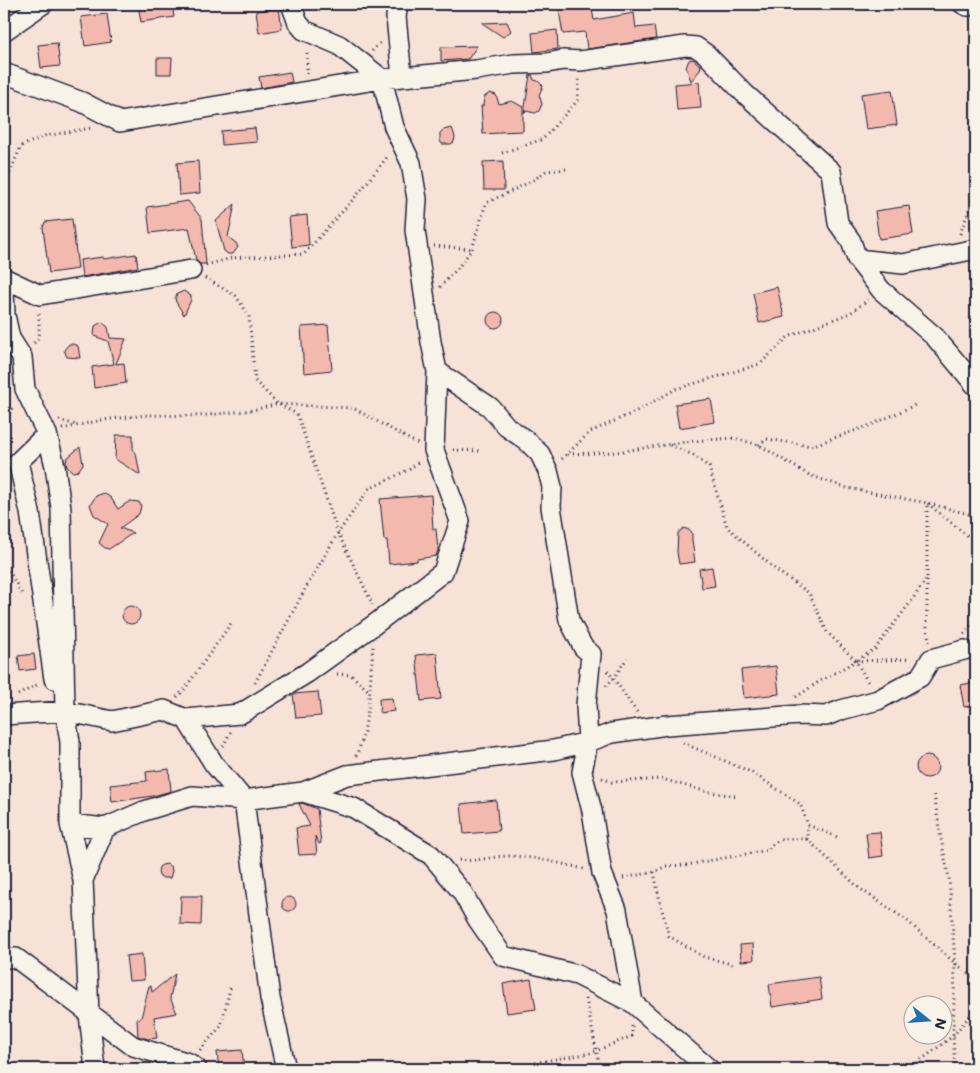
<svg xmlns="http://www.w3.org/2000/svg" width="980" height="1073" viewBox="0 0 980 1073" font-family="Mali,sans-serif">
<rect width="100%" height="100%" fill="#f6e2d7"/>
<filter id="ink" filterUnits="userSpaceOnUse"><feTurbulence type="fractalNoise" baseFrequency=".02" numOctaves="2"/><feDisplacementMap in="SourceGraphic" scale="10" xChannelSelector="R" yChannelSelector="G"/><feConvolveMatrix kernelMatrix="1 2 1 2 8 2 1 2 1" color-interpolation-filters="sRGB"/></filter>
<g filter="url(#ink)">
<!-- building -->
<path fill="#f4b9ae" stroke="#22223b" d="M138 4H172L174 17 141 22Z
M558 4H591L594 20 634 13 636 28 654 26 656 39 587 49 585 32 563 34Z
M279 8 282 29 259 33 256 11Z
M107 14 111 42 85 46 81 17Z
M507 22 511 31 503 37 482 23Z
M557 30 558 49 534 52 532 33Z
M57 43 60 66 41 68 38 45Z
M477 46 468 59 441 61V47Z
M157 58H172L171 74H157Z
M693 59 701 66 700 70 691 81 686 67 689 60Z
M290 72 292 82 261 88 259 77Z
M530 75H532L534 80 538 81 543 86 539 95 542 104 539 111 535 113 526 111 524 113Z
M699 82 701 108 677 110 675 84Z
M892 90 897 125 866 129 861 94Z
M490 93 496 95 499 104 512 101 523 107V131L499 132V133L483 134 481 106H483L484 97Z
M255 128 257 142 222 145 221 131Z
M452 128 455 137 454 142 451 144H442L440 141V133L443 130Z
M198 161 200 193 179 195 177 163Z
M503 161 504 190H484L483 162Z
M188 201 202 219 206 264H200L196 260 189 228 150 233 147 207Z
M235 204 228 237 236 243 238 247 233 254H228L224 251 216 221Z
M909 206 913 234 879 239 875 211Z
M307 215 309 245 292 247 289 217Z
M72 219 78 269 49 273 43 228 45 222Z
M136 254 138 267 82 277 80 260 103 257 104 259Z
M777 287 784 317 759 323 753 293Z
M184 291 191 296V300L184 315 176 302 175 298 177 294Z
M487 320a8 8 0 1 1 16 0a8 8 0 1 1-16 0Z
M102 322 108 327 110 338 126 339 116 364 124 363 126 383 94 388 92 367 114 364 108 341 94 336 95 326Z
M328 325 332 370 304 373 301 327Z
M69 344H73L78 346 80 358 67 357 64 350Z
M711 399 715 422 679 428 675 404Z
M116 435H133V449L136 453 140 475 115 459Z
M80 447 83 464 78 471 73 472 67 467 66 462 67 458Z
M104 493 111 498 118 509 130 501 139 502 141 506 139 514 120 528 133 533 109 549 105 548 99 543 108 524 94 515 90 505 96 496Z
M431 495 433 529H436L438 550 436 556 417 559V561L389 564 387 540H384L380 499Z
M684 528 691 531 692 534V540L695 562 679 564 677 552 678 533Z
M712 567 715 586 702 588 699 569Z
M122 615a9 9 0 1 1 18 0a9 9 0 1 1-18 0Z
M437 653 441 699 421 701 416 655Z
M34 654 36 669 20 671 18 656Z
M776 666 779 694 744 698 741 670Z
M976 682V705L964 707 960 685Z
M318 692 321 716 296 718 293 694Z
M392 698 394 711 380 713 379 699Z
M916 767a11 11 0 1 1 22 0a11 11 0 1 1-22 0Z
M169 769 171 791 153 796 112 802 110 785 147 781 146 772Z
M496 800 499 831 464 834 461 804Z
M302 803 317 809 321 843 319 844 315 836 317 854 299 855 296 828 310 826 299 804Z
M880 832 883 856 869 858 866 833Z
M167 864 171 867 172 871 170 878H163L159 876 158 872 159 867 162 865Z
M181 896H202L201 925 180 924Z
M282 904a7 7 0 1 1 14 0a7 7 0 1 1-14 0Z
M753 944 754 960 741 961 740 945Z
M142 954 144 980 129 981 126 956Z
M175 974 170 998 177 1013 154 1017 157 1038 148 1039 138 1036 137 1019 141 1018 149 986H151L152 992Z
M819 977 822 999 772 1007 769 984Z
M531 979 536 1009 507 1013 503 984Z
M242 1050 244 1069H219L217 1052Z"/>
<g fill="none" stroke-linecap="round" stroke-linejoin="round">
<defs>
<path id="street" d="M291 4 298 23 304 30 339 45 382 79 394 127 411 163 417 199 415 230 431 342 437 371 490 407 507 427 527 441 540 454 548 471 552 487 551 507 569 620 583 647 591 654 586 705 588 742 582 772 592 811 602 873 617 910 633 1003
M398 4 396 17 402 77
M963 4 967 6 976 5
M4 31 43 4
M4 73 82 102 120 122 382 79 476 70 514 64 547 63 563 60 580 61 685 46 696 47 706 54 744 93 831 171 838 223 851 241 857 259 903 264 976 249
M857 259 881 290 935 337 976 386
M4 278 40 295 191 270
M4 289 5 315 10 338 22 357 25 389 47 434 55 466 61 508 65 711 70 742V824L83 880 89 1014 95 1069
M47 434 18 462 30 512 54 679
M4 715 65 711 112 721 164 710 186 719 214 764 244 800 303 792 354 808 431 855 462 892 478 920 503 956 577 975 633 1003 709 1069
M186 719 240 714 307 673 375 624 443 572 460 521 434 450 437 371
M303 792 347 775 554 750 588 742 612 733 667 725 800 715 826 716 841 710 878 700 920 677 931 659 964 650
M70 824 105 828 144 811 192 796 244 800 270 998 286 1069
M83 880 105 828
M4 958H16L133 1046 189 1063 197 1069"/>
</defs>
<!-- street casing -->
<use href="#street" stroke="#22223b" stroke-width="22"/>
<!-- path -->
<path stroke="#22223b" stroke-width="3" stroke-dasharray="1 4" stroke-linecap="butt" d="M372 51 382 41
M307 74V51
M502 153 543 139 578 100 579 79
M4 187 21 146 45 136 91 128
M960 234 969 210 976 200
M434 246 472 249
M206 265 232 258 304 254 358 194 388 156
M205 278 236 296 249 316 255 381 278 404 353 408 418 444
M440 287 457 269 472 249 486 203 532 181 546 171 567 169
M34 343 39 337V311
M59 420 77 425
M4 422 13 407
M62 429 102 420 148 415 199 416 253 410 278 404 297 414 338 533 371 601 372 605
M670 445 693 455 709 467 727 527 776 570 809 593 827 632 856 661 869 684
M759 445 767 439 811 446 871 425 917 404
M453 450 482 451
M568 454 616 452 693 441 734 438 759 445 809 475 847 488 927 503 976 516
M562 459 590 432 635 412 676 389 760 364 788 337 850 313 868 300
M4 562 23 596
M964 634 976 618
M929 642 927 626V503L964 533 976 541
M858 660 875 649 910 603 927 578
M607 671C619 683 626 699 637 712
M337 674 351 675 369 691
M255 683 304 591 338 533 369 489 410 469 420 461
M606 686 614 678 627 658
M18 695 37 685
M177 697 184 690 232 622
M796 697 820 681 856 661 910 659
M683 743 751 772 800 804 808 825 837 837
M223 746 231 731
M356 756C370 726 370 679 373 646
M602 778 612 782 662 779 704 791 735 796
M934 795 941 839 949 878 955 963 953 1036 955 1069
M807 839 859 888 905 919 955 963 976 979
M459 860C478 862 492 856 510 856 534 857 560 863 584 869
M654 872 660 902 669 936 704 957 736 965
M623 878 654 872 666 866 686 865 768 850C778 835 791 839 807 839L808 825
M586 999 600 1069
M200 1050 221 1026 231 985
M506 1069 544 1061 591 1053 632 1036V1025
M909 1069 953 1036 976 1008"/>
<!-- street -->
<use href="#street" stroke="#f7f3e8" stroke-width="19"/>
</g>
</g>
<!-- margin -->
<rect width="980" height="1073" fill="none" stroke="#f7f3e8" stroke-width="20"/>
<rect x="10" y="10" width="960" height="1053" fill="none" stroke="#22223b" stroke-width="2" filter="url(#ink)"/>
<!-- north arrow -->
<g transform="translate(928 1020) rotate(107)"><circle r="24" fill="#f7f3e8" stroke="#a29fa3"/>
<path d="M0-4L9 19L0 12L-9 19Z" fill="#1f6fb2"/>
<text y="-8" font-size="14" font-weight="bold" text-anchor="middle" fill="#22223b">N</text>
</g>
</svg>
